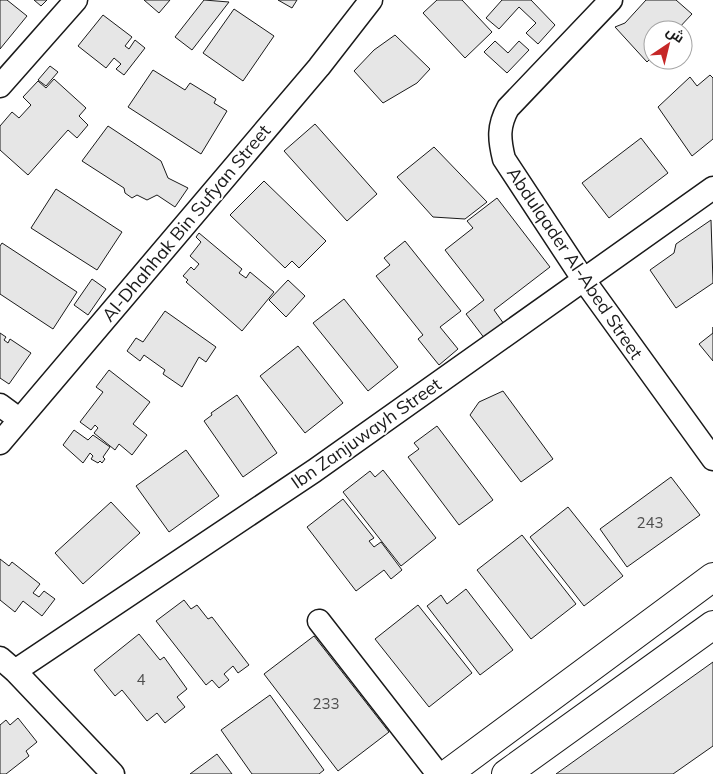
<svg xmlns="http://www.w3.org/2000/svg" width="713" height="774" viewBox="0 0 713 774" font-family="Mulish,Cairo,sans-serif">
<rect width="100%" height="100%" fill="#fff"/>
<!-- building -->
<path fill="#e6e6e6" stroke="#1a1a1a" d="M0 0H7L27 16 0 49Z
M34 0H47L41 6Z
M144 0H170L159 13Z
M204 0 229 2 192 50 175 37Z
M278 0H297L292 8Z
M437 0H462L492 32 465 58 423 13Z
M502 0H531L555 25 538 44 526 33 536 23 519 7 499 29 486 18Z
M646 0H676L692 14 677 30H653V56L647 62 615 27 625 23Z
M234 9 274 36 243 81 203 53Z
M103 15 132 37 125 46 129 49 135 40 145 48 124 75 116 69 121 64 114 58 106 68 78 46Z
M395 35 430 69 417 83 383 103 354 71 374 50Z
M495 41 508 53 519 41 529 50 507 73 484 52Z
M50 66 58 72 46 86 38 80Z
M153 70 185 90 190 83 216 99 214 103 227 111 201 154 128 107Z
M710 75 713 78V139L692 156 658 107 690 77 697 86Z
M54 79 86 108 79 116 88 125 77 138 68 130 28 175 0 150V126L12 112 19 118 31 105 23 97 38 81 46 88Z
M315 124 377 194 347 221 284 151Z
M108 126 161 161 168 178 188 188 175 207 157 195 147 200 137 195 132 198 125 193 124 188 82 161Z
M641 138 668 173 609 218 582 183Z
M434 147 487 202 465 219 433 217 397 177Z
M264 181 326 241 299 268 292 261 285 268 230 215Z
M56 189 122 232 97 270 31 228Z
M497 198 550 267 494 310 504 324 485 339 466 314 484 300 445 250 473 228 467 221Z
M711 220 713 283 676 308 650 270 674 253 676 244Z
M199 233 242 269 239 273 246 278 250 272 274 292 242 331 186 282 188 280 183 276 191 267 194 270 199 264 190 256 201 242 196 237Z
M405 241 461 311 440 327 458 349 439 365 418 339 423 335 376 276 390 265 384 258Z
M2 243 77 292 53 329 0 294V246Z
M92 279 106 289 88 315 74 305Z
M288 280 305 296 286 317 269 300Z
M344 299 398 367 368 391 313 323Z
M165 311 216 347 206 362 199 357 182 387 163 374 165 370 144 355 140 361 127 351 136 338 143 342Z
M713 327V361L699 344 713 333Z
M0 333 6 337 4 340 8 343 10 339 31 353 9 384 0 378Z
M298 346 343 403 305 433 260 376Z
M109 370 150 402 133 424 147 435 132 455 119 444 115 450 94 433 98 428 95 425 91 430 80 422 103 392 96 387Z
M503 391 553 459 521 482 470 415 479 402Z
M237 395 277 453 243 477 204 421 212 415 211 413Z
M437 426 493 500 459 525 408 457 419 449 414 443Z
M74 430 88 440 93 435 110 447 103 457 105 459 102 463 100 461 98 463 91 459 93 456 90 453 83 463 63 445Z
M186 450 219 496 169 532 136 486Z
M383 470 436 538 401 566 343 492 370 471 375 477Z
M671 477 700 515 627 567 600 529Z
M343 499 374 538 369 541 374 547 381 542 402 570 391 579 384 570 356 591 307 527Z
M111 502 140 533 83 584 55 553Z
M568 507 623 576 584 606 530 537Z
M522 535 576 604 531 639 477 570Z
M0 559 9 566 12 562 40 584 33 593 39 597 44 591 55 599 42 616 23 601 15 612 0 600Z
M466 589 513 650 480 675 427 606 441 595 447 604Z
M184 600 191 609 197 605 208 619 212 617 249 665 238 673 233 666 224 674 229 680 219 688 212 680 206 685 156 621Z
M418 605 472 673 429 707 375 639Z
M139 634 160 660 164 657 187 689 177 697 185 707 165 723 157 713 147 721 122 690 115 696 94 670Z
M314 636 389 732 338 771 264 674Z
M713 662V746L673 774H556Z
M270 695 324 770 319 774H252L221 730Z
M18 718 37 742 26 751 29 756 6 774H0V725L6 720 10 725Z
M217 754 232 774H190Z"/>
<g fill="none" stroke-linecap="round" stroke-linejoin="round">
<defs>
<path id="minor" d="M611 0 508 108C498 126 499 139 504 159L583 279 713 459
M0 86 76 0
M0 405 19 419
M0 443 319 67 371 0
M319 621 438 774
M0 658 15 671 113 774
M15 671 314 471 713 188"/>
<path id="major" d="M447 774 713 577
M506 774 713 625"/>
</defs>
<!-- minor casing -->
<use href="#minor" stroke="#1a1a1a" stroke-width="25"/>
<!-- major casing -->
<use href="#major" stroke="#1a1a1a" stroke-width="30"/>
<!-- minor -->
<use href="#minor" stroke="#fff" stroke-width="22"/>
<!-- major -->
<use href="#major" stroke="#fff" stroke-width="28"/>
</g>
<g text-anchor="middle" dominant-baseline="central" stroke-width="4" stroke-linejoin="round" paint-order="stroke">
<!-- number labels -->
<g font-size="15" fill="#4d4d4d">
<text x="650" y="522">243</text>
<text x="141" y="679">4</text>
<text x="326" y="703">233</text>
</g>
<!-- street labels -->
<g font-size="18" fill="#1a1a1a" stroke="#fff">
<text transform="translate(186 223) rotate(-50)">Al-Dhahhak Bin Sufyan Street</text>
<text transform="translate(575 263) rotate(56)">Abdulqader Al-Abed Street</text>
<text transform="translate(366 433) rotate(-35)">Ibn Zanjuwayh Street</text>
</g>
</g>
<!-- north arrow -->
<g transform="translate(668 45) rotate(35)"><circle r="24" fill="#ffffff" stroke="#a3a3a3"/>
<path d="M0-4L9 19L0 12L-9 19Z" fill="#c62828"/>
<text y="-8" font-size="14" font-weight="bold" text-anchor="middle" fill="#1a1a1a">ش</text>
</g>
</svg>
